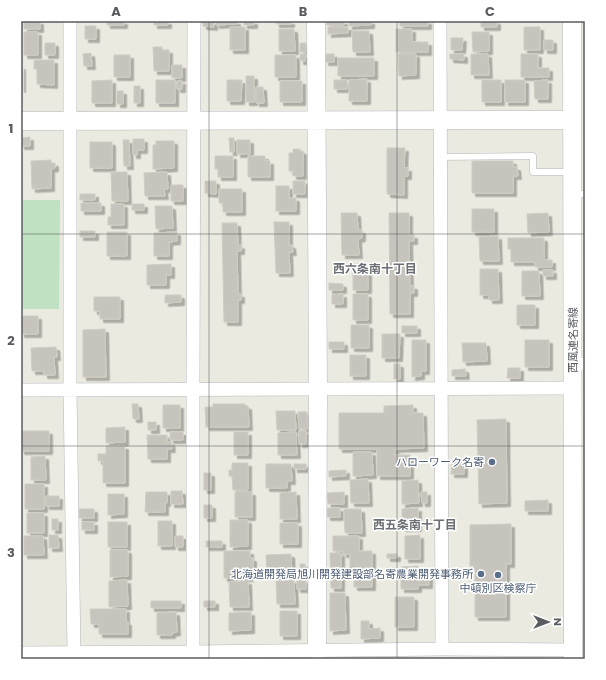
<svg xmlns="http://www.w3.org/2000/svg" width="606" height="680" viewBox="0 0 606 680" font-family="Poppins,'Noto Sans JP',sans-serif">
<defs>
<filter id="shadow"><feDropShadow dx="3.5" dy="3.5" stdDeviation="0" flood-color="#0004"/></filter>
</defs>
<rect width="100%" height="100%" fill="#ebeae1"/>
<!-- green -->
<path fill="#c0e1c2" d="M21 200H60L59 309H21Z"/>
<!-- building -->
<path fill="#c7c4be" stroke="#cfccc0" filter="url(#shadow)" d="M24 21H40V29H24Z
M107 21H124V25H107Z
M154 21H168V25H154Z
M203 21H214V27L203 26Z
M216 21H237V24L216 25Z
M244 21H254V25H244Z
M276 21H291V24H276Z
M327 21H344V25H327Z
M349 21H371V25L349 26Z
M400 21H428V26H400Z
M481 21H497V27H481Z
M85 26H96V39H85Z
M230 27H245V50H230Z
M328 27H348V33L328 34Z
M524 27H540V50H524Z
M279 29H294L295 51H279Z
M396 29H412V42H428V52H396Z
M352 31H369L370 52H353Z
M24 32H38V55H24Z
M472 32H489V51L473 52Z
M451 38H463L462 50H451Z
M544 40H553V50H544Z
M45 43H55V55H45Z
M300 43H306V52H300Z
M153 47H162V50H169V71H154Z
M91 53 92 66H84L83 54Z
M300 54H306L305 61H300Z
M325 54H334V62H325Z
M398 54H416V75L399 76Z
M450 54H464V60L450 59Z
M471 54H488L489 75H471Z
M521 54H538V68H549V77H521Z
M114 55H130V77H114Z
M275 55H296V77H275Z
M338 58H374V76H338Z
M34 60H54V85L37 84V69H34Z
M172 65H182V78H172Z
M21 66H22V89H21Z
M246 76H254V102H246Z
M367 79V101H349V80Z
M112 80V103H92V81Z
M156 80H175V103H156Z
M227 80H242L241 101H227Z
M334 80H347V89H334Z
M482 80H501V102H482Z
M505 80H525V102H505Z
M548 80V99H535L534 81Z
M177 81H182V89H177Z
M280 81H302V102H280Z
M134 86H140V103H134Z
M256 87H263L264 103H256Z
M117 91H123V104H117Z
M30 137V146H21V138Z
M229 138H234V152H230Z
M133 139H144V150H137V155H133Z
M123 140H129L130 166H124Z
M237 140H250V154H237Z
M156 141H174V168L153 169V145H156Z
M90 142H112V168H90Z
M387 148H405L404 168H408V176H404V195L387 194Z
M293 149H300V151H303V176H293V171H289V153H293Z
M215 156H233V177H218V169H215Z
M248 156H265V161H270V177H248Z
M51 160V163H55V168L51 169V188L32 189 31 161Z
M472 161H513V167H517L518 176H513V193H472Z
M111 172H127L128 201H112Z
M167 172 168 189H164L165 196H145L144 173Z
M205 181H216V194L205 193Z
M293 181H305V194H293Z
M171 185H183V201H171Z
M276 186H289V198H296V211H276Z
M219 189H242V212H223V203H219Z
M80 194H95V200H80Z
M81 203H101V211H81Z
M111 204H124V225H108V217H111Z
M132 204H144V210H132Z
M155 206H172L173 228 156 229Z
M472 209H494V232H472Z
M341 213H357L358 230H362V238L358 239 359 255H342Z
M389 213H409V235H414V241H409L410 286H414V293H410V314H390Z
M548 213 549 232 528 233 527 214Z
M274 222H289V245H292L293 252H289L290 273H276Z
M222 223H237L238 246 241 245V251H237L238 294H241V300H238V322H224Z
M80 231H95V237H80Z
M107 232H127V256H107Z
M177 232V241L169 242V256H154V233Z
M498 236 499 261H480L479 237Z
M508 238H544V260H552V267H535V262H511V249H508Z
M171 264V275H166V285H147V265Z
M353 264H368V290H353Z
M480 269H498L499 300H489V295H480Z
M543 270H553V276H543Z
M522 271H539L540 296H522Z
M329 283 343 284V290H329Z
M343 294V304H332V295Z
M353 294H368V320H353Z
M165 295H181V302L165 303Z
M94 297H120V319H100V311H94Z
M517 305H535V325H517Z
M21 316H38V334H21Z
M351 325H369V348H351Z
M402 326H417V333H402Z
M105 329 106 377H83V330Z
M382 334H400L399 358H382Z
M412 340H426V371H421V376L412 377Z
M525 340H549V367H525Z
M329 342H344V349H329Z
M462 343H486L487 361 463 362Z
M56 347 57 357H54L55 375H44V371H32L31 348Z
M350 355H366V376H350Z
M394 364H400V379H394Z
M508 368H520V378H507Z
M465 369 466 376H452V370Z
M132 404H138L139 419H133Z
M213 404H245V406H248L249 427H206L205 407H213Z
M163 405H180V428H163Z
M413 405V413H423L424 448 395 449V455H410V476H377V449H339V413H384V406Z
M276 411H295L296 430H277Z
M298 412H307V429H299Z
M506 419 507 503 479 504 477 420Z
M148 422H156V430H148Z
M125 427V442L106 443V428Z
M21 431H49V451H21Z
M299 431H306V444H299Z
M170 432H183V440H170Z
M234 432H248V455H234Z
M296 432 297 455H278V433Z
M147 435H167V442H171L172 449H167V459H148Z
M106 446H125V483H103V460L98 461V454H106Z
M353 452H372L373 475 353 476Z
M45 456 46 480H31V457Z
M452 462H464V474H451Z
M232 463H248V490H233L232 476H229V470H232Z
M266 464H291L292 481H287V488H266Z
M294 464H306V469H294Z
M346 470V476L329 477V471Z
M204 473H211V490H204Z
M368 479 369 503H351L350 480Z
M418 480 419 503 402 504V481Z
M25 484H44V509H25Z
M171 491H182L183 504H171Z
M146 492H167V503H165V512H145Z
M235 492H252V517H235Z
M296 492 297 519H280V493Z
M344 492V504H328L327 493Z
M421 492H427V503H422Z
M108 494H124V514L108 515Z
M46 496H59V506H46Z
M548 500V511H525V501Z
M204 505H212V518H204Z
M327 508H340V517H327Z
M418 508V528H402V509Z
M79 509H94V518H79Z
M344 509H361L362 533H345Z
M27 513H44V533H27Z
M52 519H58V530H52Z
M230 520H248V546L230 547Z
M158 521H172V546H158Z
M82 522H94V530H82Z
M108 522H127V547H108Z
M280 523H298V544H280Z
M511 524V564H506V617H475V566H470V525Z
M49 535H58L59 548H49Z
M420 535V559H405V536Z
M24 536H43L44 555H24Z
M175 536H183V547H175Z
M333 536H359V551H372V587H354V572H350V554H343V551H333Z
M206 541H222V547H206Z
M110 550H128V576L110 577Z
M224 551H250V558H253V572H250V578H224Z
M330 553H341V588H331Z
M291 554 292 575 267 576 266 555Z
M387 554H397V558H387Z
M300 564H305L306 576H300Z
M418 566V574H429V585H418V589H401V567Z
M127 580 128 606 109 607V581Z
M294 580 295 604H277L276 581Z
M297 580H306V589H297Z
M248 581 249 607H230L229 582Z
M330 593H345L346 630 330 631Z
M395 597H414V627H395Z
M151 601H181V608H151Z
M204 601H215V607H204Z
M90 609H126V622H128V634H99V624H91Z
M280 611H297V636H280Z
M176 612 177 632 172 633V635H157V613Z
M251 612V630L229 631V613Z
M361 621H369V629L380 628V638L361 639Z"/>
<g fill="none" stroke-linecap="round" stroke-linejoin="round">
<defs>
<path id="lane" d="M440 157 533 156V172H571
M574 194H585"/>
<path id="street" d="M70 21V390L74 652
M440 21 442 649
M573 364H585
M21 390 573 388
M193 652V390L194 21
M21 653 193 652 442 649 573 650"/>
<path id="secondary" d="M316 21 318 389 317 651
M572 21 573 659
M21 121 572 120"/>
</defs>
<!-- lane casing -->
<use href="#lane" stroke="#b4b6bb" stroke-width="7"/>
<!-- street casing -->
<use href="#street" stroke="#b4b6bb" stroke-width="14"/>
<!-- secondary casing -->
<use href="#secondary" stroke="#b5b7bc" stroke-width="19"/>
<!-- lane -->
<use href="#lane" stroke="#fff" stroke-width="6"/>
<!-- street -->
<use href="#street" stroke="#fff" stroke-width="13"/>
<!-- secondary -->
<use href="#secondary" stroke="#fff" stroke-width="18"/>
</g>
<!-- grid -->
<path fill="none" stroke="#5a5c61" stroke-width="1" stroke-opacity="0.55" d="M209 21V659M397 21V659M21 234H585M21 446H585"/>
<!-- markers -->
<g fill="#5c6f8a" stroke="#fff" stroke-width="1.5">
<circle cx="492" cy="462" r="4"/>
<circle cx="481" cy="574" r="4"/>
<circle cx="498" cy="575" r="4"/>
</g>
<g text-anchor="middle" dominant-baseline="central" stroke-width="3" stroke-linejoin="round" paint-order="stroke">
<!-- street labels -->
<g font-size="11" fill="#5a5c61" stroke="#fff">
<text transform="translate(573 340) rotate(-90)">西風連名寄線</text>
</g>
<!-- service labels -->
<g font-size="11" fill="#4e5e75" stroke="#fff" text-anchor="end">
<text x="484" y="462">ハローワーク名寄</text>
<text x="473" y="574">北海道開発局旭川開発建設部名寄農業開発事務所</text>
<text x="498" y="588" text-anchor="middle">中頓別区検察庁</text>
</g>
<!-- neighbourhood labels -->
<g font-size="12" font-weight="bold" fill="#6b6e73" stroke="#fff">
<text x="375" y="268">西六条南十丁目</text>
<text x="415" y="524">西五条南十丁目</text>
</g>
</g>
<!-- border -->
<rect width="606" height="680" fill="none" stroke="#ffffff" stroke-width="44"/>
<!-- north arrow -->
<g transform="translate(548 622) rotate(90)" stroke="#ffffff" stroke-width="3" paint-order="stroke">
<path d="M0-3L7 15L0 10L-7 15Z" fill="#5a5c61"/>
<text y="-6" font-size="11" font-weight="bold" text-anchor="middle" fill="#5a5c61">N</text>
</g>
<rect x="22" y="22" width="562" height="636" fill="none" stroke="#5a5c61" stroke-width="1.5"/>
<g font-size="13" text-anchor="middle" font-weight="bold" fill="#5a5c61">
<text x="116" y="16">A</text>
<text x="303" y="16">B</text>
<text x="490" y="16">C</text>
<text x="11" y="133">1</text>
<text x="11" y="345">2</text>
<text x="11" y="557">3</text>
</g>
</svg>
